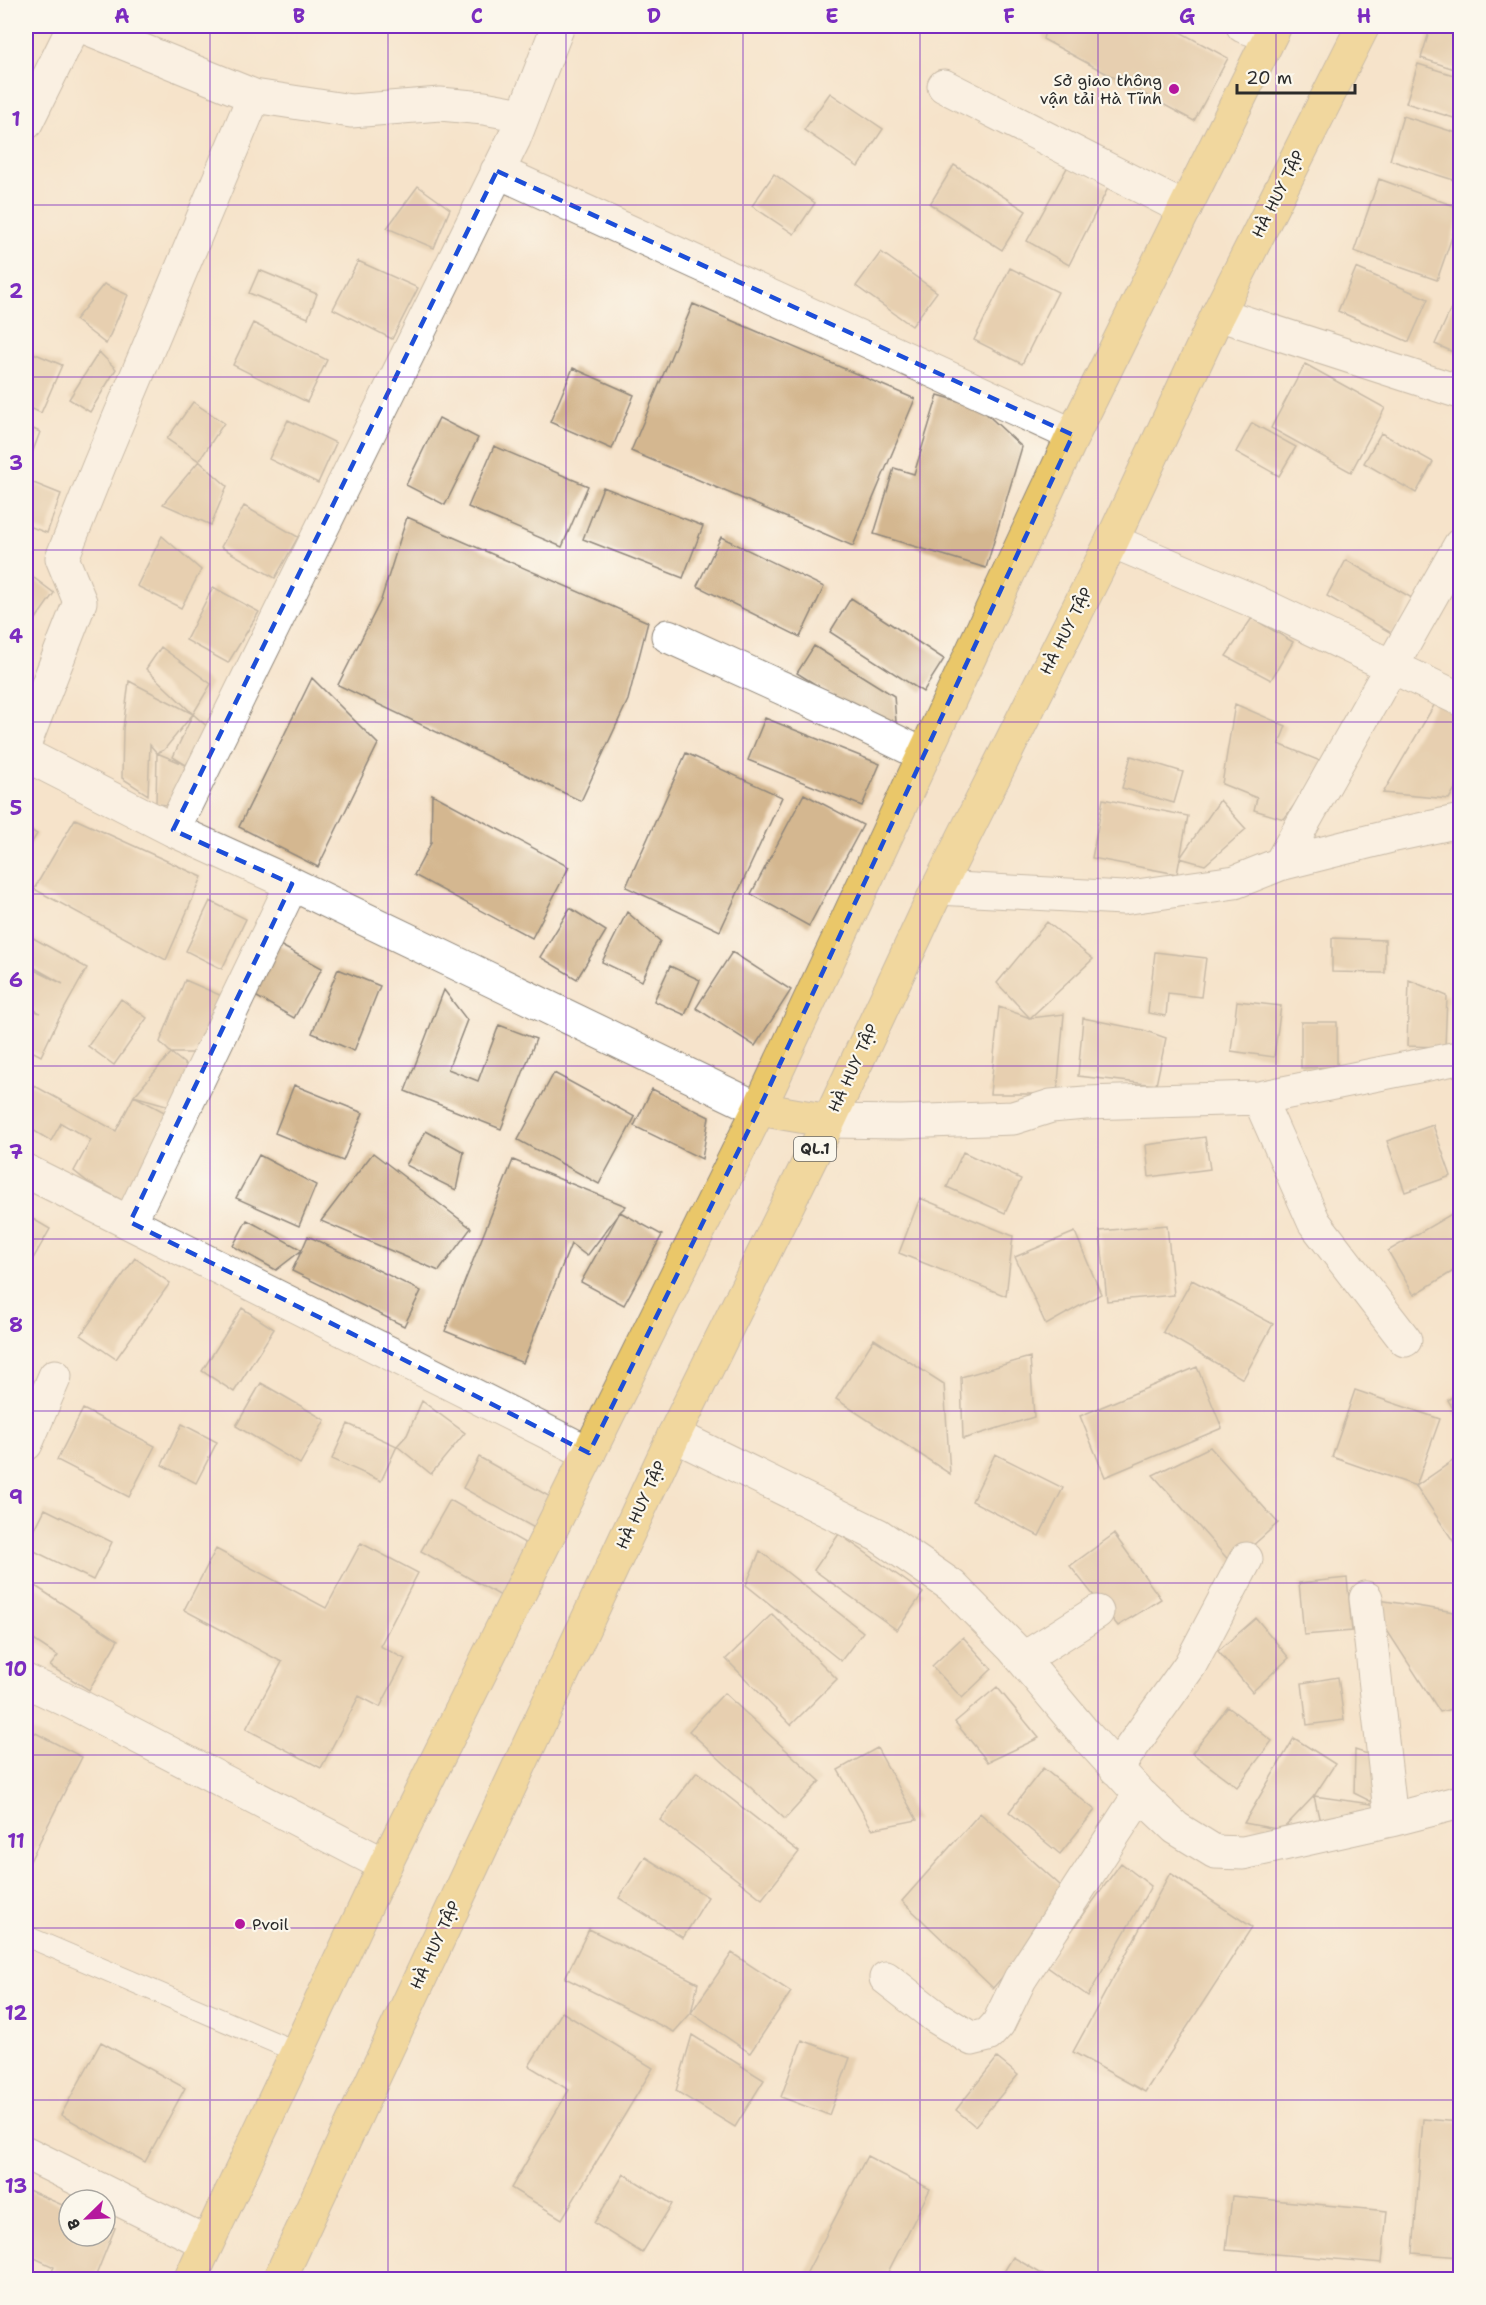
<svg xmlns="http://www.w3.org/2000/svg" width="1486" height="2305" viewBox="0 0 1486 2305" font-family="'Shantell Sans',sans-serif">
<rect width="100%" height="100%" fill="#fbf7ec"/>
<filter id="ink" filterUnits="userSpaceOnUse"><feTurbulence type="fractalNoise" baseFrequency=".0167" numOctaves="2"/><feDisplacementMap in="SourceGraphic" scale="12" xChannelSelector="R" yChannelSelector="G"/><feConvolveMatrix kernelMatrix="1 2 1 2 8 2 1 2 1" color-interpolation-filters="sRGB"/></filter>
<filter id="wash" filterUnits="userSpaceOnUse"><feTurbulence type="fractalNoise" baseFrequency=".008" numOctaves="4" result="noise"/><feDisplacementMap in="SourceGraphic" scale="24" xChannelSelector="R" yChannelSelector="G"/><feGaussianBlur stdDeviation="1.35" result="paint"/><feColorMatrix in="noise" values="0 0 0 0 0 0 0 0 0 0 0 0 0 0 0 0 0 1.4 0 .05"/><feComposite in="paint" operator="in"/></filter>
<g filter="url(#wash)">
<rect width="100%" height="100%" fill="#f6e3cb"/>
<g id="blocks">
<!-- building -->
<path fill="#d4b790" d="M1046 26H1169L1228 58 1194 121 1043 39Z
M1431 26H1460V71L1421 58Z
M1418 64 1460 77V120L1406 103Z
M830 93 883 129 858 167 804 130Z
M1403 116 1460 134V182L1390 160Z
M954 165 1026 211 1002 250 930 204Z
M1068 166 1108 188 1069 265 1027 241Z
M774 174 815 203 794 234 752 206Z
M1379 179 1460 208V214L1437 280 1354 251Z
M418 186 450 209 434 248 387 228Z
M881 252 937 292 912 326 856 286Z
M358 261 418 288 392 339 333 309Z
M1010 268 1058 292 1022 364 974 340Z
M1356 268 1428 299 1409 342 1338 311Z
M259 270 317 294 308 318 249 293Z
M104 284 128 295 106 344 75 320Z
M1455 300 1460 303V355L1435 344Z
M693 304 915 399 853 546 631 451Z
M253 323 327 360 307 402 233 365Z
M26 350 62 365 41 413 26 406Z
M99 352 116 369 90 412 69 399Z
M1305 364 1385 408 1351 472 1271 428Z
M573 368 634 395 612 449 550 422Z
M938 395 979 407 1022 447 986 568 874 534 894 468 914 474Z
M193 402 224 423 199 461 227 486 211 525 163 504 199 461 167 439Z
M439 418 478 438 445 505 406 485Z
M288 420 336 443 318 483 269 459Z
M1252 423 1296 447 1279 476 1236 452Z
M26 426 40 432 26 470Z
M1381 433 1433 462 1416 493 1364 463Z
M494 446 588 486 562 547 468 507Z
M26 480 61 494 47 533 26 525Z
M603 487 703 526 683 578 583 539Z
M244 506 298 537 275 578 221 547Z
M407 517 648 622 628 700 581 801 338 685 381 600Z
M162 536 201 570 181 608 137 586Z
M721 537 824 587 800 637 697 586Z
M1346 560 1412 598 1393 634 1327 596Z
M26 572 54 593 26 633Z
M213 587 259 612 228 663 186 640Z
M851 598 944 659 923 692 830 632Z
M1252 618 1293 642 1271 680 1226 656Z
M814 646 894 696 897 735 797 673Z
M161 647 211 684 193 714 210 729 186 765 173 757 193 714 164 750 157 753 150 745 148 795 122 778 123 729 129 681 193 714 146 669Z
M312 678 378 744 318 867 239 827Z
M1440 695 1460 708V780L1449 799 1383 793Z
M1235 704 1286 726 1279 744 1325 763 1284 819 1254 810 1257 798 1222 784Z
M765 718 880 764 862 806 748 760Z
M157 753 186 765 169 805 156 804Z
M686 753 782 797 720 931 626 887Z
M1131 756 1183 772 1174 803 1122 788Z
M432 794 569 867 532 938 414 875 431 843Z
M804 794 863 825 809 926 751 894Z
M1103 799 1188 816 1177 874 1092 858Z
M1220 800 1246 829 1205 865 1180 858Z
M75 819 202 877 166 960 34 889Z
M26 827 37 834 26 852Z
M210 901 246 919 222 969 186 951Z
M570 908 606 931 577 979 540 957Z
M627 912 660 941 642 981 602 962Z
M1047 922 1093 959 1030 1018 1064 1014 1057 1094H990L999 1007 1030 1018 997 983Z
M26 934 87 968 57 1022 41 1056 26 1048V1007L40 1013 26 1005V966L63 984 26 963Z
M1332 938 1385 940V973L1332 972Z
M278 944 322 968 294 1018 250 993Z
M732 952 791 990 755 1046 696 1008Z
M1155 952 1206 958 1201 997 1168 993 1166 1016 1148 1013Z
M670 966 700 980 685 1015 654 1001Z
M338 969 380 986 354 1051 312 1033Z
M185 980 229 999 193 1053H171L160 1042Z
M1409 980 1447 996 1445 1047 1407 1046Z
M444 990 467 1020 448 1069 478 1081 499 1025 536 1039 501 1129 405 1091Z
M121 999 147 1018 114 1065 88 1046Z
M1237 1001 1281 1006 1274 1057 1231 1051Z
M1083 1018 1143 1030 1166 1038 1156 1085 1078 1076Z
M1301 1022H1337V1067L1301 1068Z
M171 1053 196 1073 173 1107 134 1096 170 1115 127 1203 88 1182 74 1171 91 1140 61 1123 51 1141 26 1126V1081L116 1131 134 1096Z
M554 1073 635 1117 599 1184 518 1140Z
M294 1085 363 1113 343 1161 275 1133Z
M652 1089 709 1117 702 1159 634 1126Z
M1433 1125 1451 1176 1405 1192 1387 1141Z
M426 1131 464 1152 456 1190 406 1165Z
M1205 1137 1210 1169 1149 1177 1146 1145Z
M963 1152 1021 1179 1005 1213 947 1187Z
M373 1153 471 1228 439 1271 321 1221Z
M259 1155 316 1185 299 1226 236 1198Z
M513 1160 626 1206 620 1212 662 1235 624 1305 581 1282 620 1212 587 1256 571 1244 523 1363 445 1331Z
M920 1198 1013 1236 1006 1296 899 1253Z
M1460 1209V1267L1414 1295 1388 1251Z
M26 1215 50 1229 26 1271Z
M247 1220 302 1250 308 1236 421 1291 404 1326 292 1271 302 1250 276 1270 233 1246Z
M1167 1225 1174 1295 1107 1301 1100 1231Z
M1075 1232 1101 1294 1046 1325 1015 1257Z
M135 1258 170 1283 116 1359 81 1335Z
M1192 1280 1273 1324 1243 1379 1163 1332Z
M242 1308 274 1329 234 1392 202 1371Z
M874 1339 944 1384 950 1474 836 1399Z
M1030 1357 1034 1417 963 1439 961 1377Z
M1197 1367 1222 1428 1105 1477 1080 1416Z
M261 1383 325 1420 300 1464 236 1426Z
M1355 1390 1440 1419 1416 1486 1460 1456V1551L1416 1486 1332 1457Z
M1460 1392V1421L1448 1400Z
M422 1401 465 1433 431 1474 397 1446 407 1435Z
M83 1409 155 1446 129 1497 57 1460Z
M182 1424 217 1442 196 1483 162 1465Z
M348 1424 397 1446 381 1481 332 1459Z
M1210 1447 1278 1523 1232 1564 1153 1475Z
M995 1454 1063 1488 1039 1536 972 1501Z
M479 1457 554 1499 538 1530 463 1488Z
M450 1500 530 1546 501 1596 421 1551Z
M45 1509 112 1542 93 1580 26 1547Z
M839 1534 923 1593 897 1630 814 1570Z
M1114 1534 1161 1599 1118 1626 1070 1566Z
M361 1543 418 1573 380 1646 405 1659 380 1707 359 1696 321 1768 246 1729 282 1662 184 1610 216 1549 326 1608Z
M760 1551 863 1632 841 1661 746 1585Z
M1347 1578 1352 1631 1304 1635 1299 1583Z
M26 1580 118 1640 89 1690 50 1666 58 1656 26 1635Z
M1366 1598 1460 1613V1707L1440 1712Z
M772 1614 837 1679 791 1725 726 1659Z
M1256 1618 1289 1658 1252 1692 1218 1651Z
M963 1637 992 1669 962 1698 932 1666Z
M1338 1677 1344 1720 1307 1725 1302 1683Z
M997 1687 1039 1738 988 1762 955 1722Z
M724 1693 820 1781 785 1819 689 1731Z
M1228 1707 1272 1741 1237 1787 1192 1753Z
M26 1728 82 1757 26 1869Z
M1294 1738 1335 1764 1314 1796 1282 1830 1244 1823Z
M877 1748 917 1820 872 1829 838 1770Z
M1355 1750 1374 1756 1378 1805 1354 1793Z
M1043 1768 1095 1810 1060 1854 1009 1812Z
M697 1772 799 1852 762 1899 660 1820Z
M1314 1796 1378 1805 1353 1815 1320 1822Z
M980 1813 1071 1895 993 1988 902 1901Z
M645 1857 708 1897 683 1938 619 1898Z
M1121 1863 1151 1886 1088 1996 1046 1966Z
M1170 1873 1252 1927 1145 2092 1073 2052Z
M589 1929 698 1983 691 2013 732 1953 791 1992 750 2053 691 2013 674 2032 565 1978Z
M562 2012 653 2068 562 2219 511 2188 569 2090 529 2066Z
M692 2035 764 2080 735 2127 676 2091Z
M802 2040 850 2058 829 2115 781 2097Z
M101 2042 185 2088 145 2162 61 2115Z
M997 2058 1018 2075 975 2126 956 2110Z
M1423 2119 1460 2122V2257L1413 2253Z
M867 2156 930 2189 884 2280H803Z
M624 2174 672 2204 642 2253 594 2223Z
M26 2189 69 2208V2236H105V2224L115 2228 94 2280H48L54 2267 26 2254Z
M1232 2196 1387 2211 1382 2263 1226 2250Z
M1013 2257 1052 2280H999Z"/>
</g>
</g>
<g filter="url(#ink)">
<use href="#blocks" fill-opacity="0" stroke="#90877b" stroke-width="1.5"/>
<g fill="none" stroke-linecap="round" stroke-linejoin="round">
<defs>
<path id="lane" d="M26 1936 297 2052"/>
<path id="street" d="M82 26 254 96 351 111 440 104 484 108 522 115
M1243 26 1270 35
M944 86 1185 209
M26 123 74 26
M497 171 1073 435
M1218 314 1460 392
M1112 541 1256 602 1460 699
M668 636 846 717 924 755
M26 740 80 602 62 558 99 466 254 96
M26 755 173 830 292 884 759 1109
M173 830 514 139 558 26
M1280 864 1460 545
M938 888 1123 898 1235 882 1280 864 1391 836 1460 821
M1259 1098 1314 1222 1405 1340
M829 1121 901 1122 1013 1118 1051 1106 1085 1103 1259 1098 1458 1058
M26 1171 589 1453
M130 1222 292 884
M674 1435 878 1535 952 1586 1013 1648 1085 1734 1140 1794 1176 1828 1215 1852 1243 1853 1391 1820 1460 1802
M26 1444 55 1376
M1366 1598 1391 1820
M1023 1659 1097 1612
M26 1681 75 1704 385 1865
M1116 1769 1190 1665 1246 1559
M886 1978 936 2017 972 2039 988 2035 998 2024 1020 1979 1140 1794
M26 2153 207 2243"/>
<path id="primary" d="M759 1109 829 1121
M190 2280 385 1865 759 1109 1073 435 1275 26
M279 2280 674 1435 829 1121 938 888 1112 541 1218 314 1363 26"/>
</defs>
<!-- lane casing -->
<use href="#lane" stroke="#90877b" stroke-width="22"/>
<!-- street casing -->
<use href="#street" stroke="#90877b" stroke-width="35"/>
<!-- primary casing -->
<use href="#primary" stroke="#90877b" stroke-width="35"/>
<!-- lane -->
<use href="#lane" stroke="#fff" stroke-width="20"/>
<!-- street -->
<use href="#street" stroke="#fff" stroke-width="33"/>
<!-- primary -->
<use href="#primary" stroke="#eac769" stroke-width="33"/>
</g>
</g>
<!-- marked area -->
<path d="M0 0H1486V2305H0ZM497 171 1073 435 759 1109 589 1453 130 1222 292 884 173 830Z" fill="#f6e3cb" fill-opacity=".55" fill-rule="evenodd"/>
<path fill="none" stroke="#1d4ed8" stroke-width="4.5" stroke-dasharray="12 8" stroke-linejoin="round" d="M497 171 1073 435 759 1109 589 1453 130 1222 292 884 173 830Z"/>
<!-- grid -->
<path fill="none" stroke="#7b2cbf" stroke-width="1.5" stroke-opacity="0.55" d="M210 26V2280M388 26V2280M566 26V2280M743 26V2280M920 26V2280M1098 26V2280M1276 26V2280M26 205H1460M26 377H1460M26 550H1460M26 722H1460M26 894H1460M26 1066H1460M26 1239H1460M26 1411H1460M26 1583H1460M26 1755H1460M26 1928H1460M26 2100H1460"/>
<!-- markers -->
<g fill="#b5179e" stroke="#fbf7ec" stroke-width="2">
<circle cx="1174" cy="89" r="6"/>
<circle cx="240" cy="1924" r="6"/>
</g>
<g text-anchor="middle" dominant-baseline="central" stroke-width="4.5" stroke-linejoin="round" paint-order="stroke">
<!-- shield labels -->
<rect fill="#fbf7ec" stroke="#696865" stroke-width="1.5" x="794" y="1137" width="42" height="24" rx="4.5"/>
<g font-size="15" font-weight="bold" fill="#2b2b2b">
<text x="815" y="1149">QL.1</text>
</g>
<!-- poi labels -->
<g font-size="16" fill="#2b2b2b" stroke="#fbf7ec" text-anchor="end">
<text x="1162" y="80">Sở giao thông<tspan x="1162" dy="18">vận tải Hà Tĩnh</tspan></text>
<text x="252" y="1924" text-anchor="start">Pvoil</text>
</g>
<!-- street labels -->
<g font-size="16" fill="#2b2b2b" stroke="#fbf7ec">
<text transform="translate(1278 194) rotate(-63)">HÀ HUY TẬP</text>
<text transform="translate(1066 631) rotate(-63)">HÀ HUY TẬP</text>
<text transform="translate(853 1068) rotate(-65)">HÀ HUY TẬP</text>
<text transform="translate(641 1505) rotate(-65)">HÀ HUY TẬP</text>
<text transform="translate(435 1945) rotate(-65)">HÀ HUY TẬP</text>
</g>
</g>
<!-- margin -->
<rect width="1486" height="2305" fill="none" stroke="#fbf7ec" stroke-width="66"/>
<!-- north arrow -->
<g transform="translate(87 2218) rotate(246)"><circle r="28" fill="#fbf7ec" stroke="#a8a59f" stroke-width="1.5"/>
<path d="M0-4.5L10 22L0 15L-10 22Z" fill="#b5179e"/>
<text y="-9" font-size="16" font-weight="bold" text-anchor="middle" fill="#2b2b2b">B</text>
</g>
<!-- scale -->
<path d="M1237 84v9h118v-9" fill="none" stroke="#2b2b2b" stroke-width="3"/>
<text x="1246" y="84" font-size="18" fill="#2b2b2b" stroke="#fbf7ec" stroke-width="4.5" paint-order="stroke">20 m</text>
<rect x="33" y="33" width="1420" height="2239" fill="none" stroke="#7b2cbf" stroke-width="2"/>
<g font-size="20" text-anchor="middle" font-weight="bold" fill="#7b2cbf">
<text x="122" y="23">A</text>
<text x="299" y="23">B</text>
<text x="477" y="23">C</text>
<text x="654" y="23">D</text>
<text x="832" y="23">E</text>
<text x="1009" y="23">F</text>
<text x="1187" y="23">G</text>
<text x="1364" y="23">H</text>
<text x="16" y="126">1</text>
<text x="16" y="298">2</text>
<text x="16" y="470">3</text>
<text x="16" y="643">4</text>
<text x="16" y="815">5</text>
<text x="16" y="987">6</text>
<text x="16" y="1159">7</text>
<text x="16" y="1332">8</text>
<text x="16" y="1504">9</text>
<text x="16" y="1676">10</text>
<text x="16" y="1848">11</text>
<text x="16" y="2020">12</text>
<text x="16" y="2193">13</text>
</g>
</svg>
